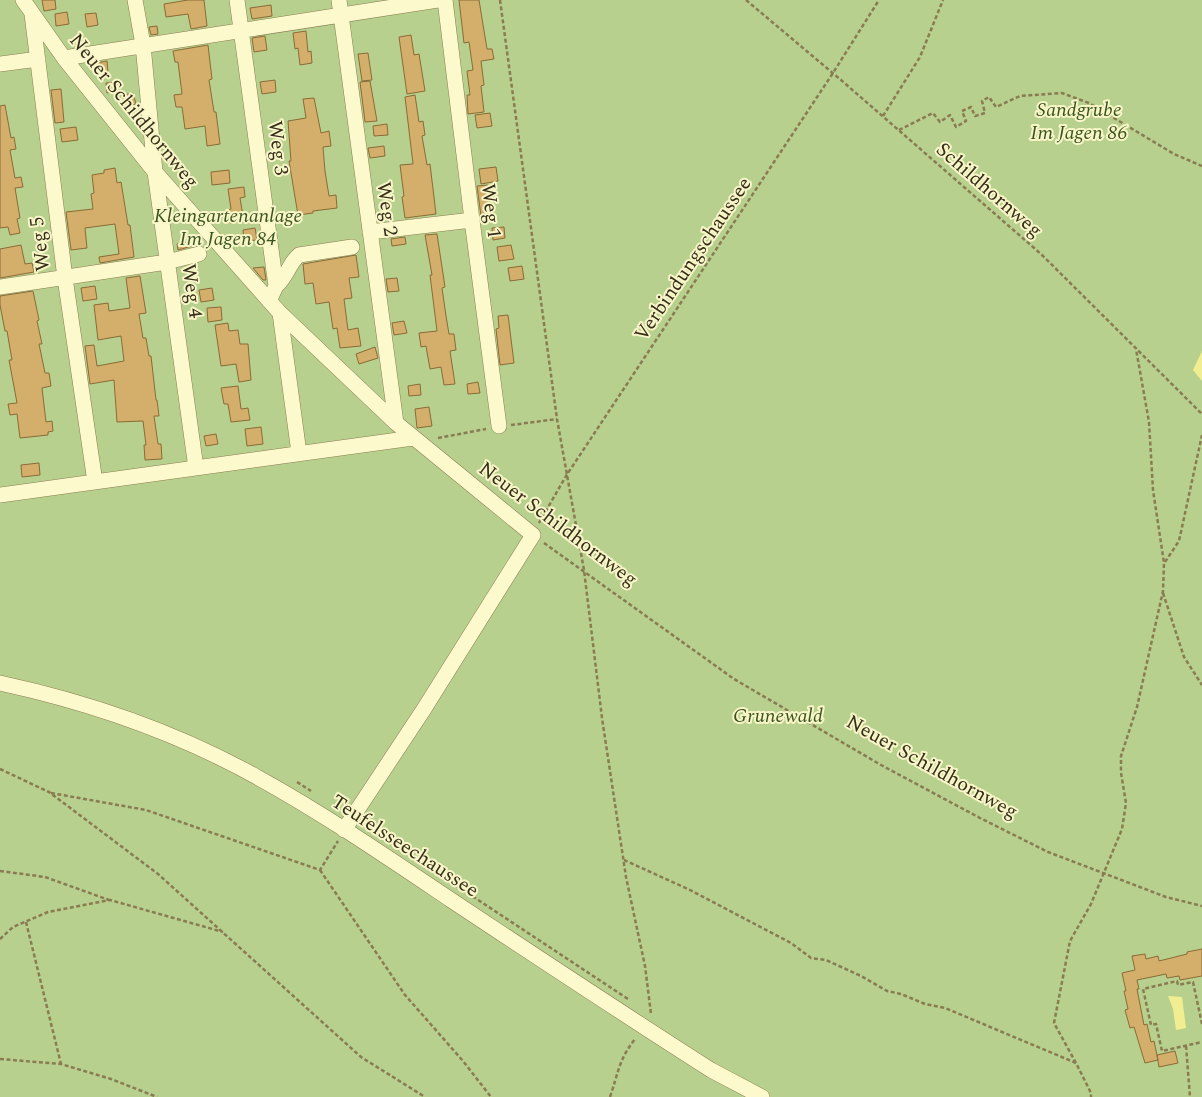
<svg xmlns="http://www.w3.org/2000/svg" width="1202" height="1097" viewBox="0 0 1202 1097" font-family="Spectral,serif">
<rect width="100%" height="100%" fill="#f1eeb9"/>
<!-- green -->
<path fill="#b8d08d" d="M0 0H1202V1097H0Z"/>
<!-- sand -->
<path fill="#f1ee92" d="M1202 351V381L1193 370Z
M1168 996 1182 997 1186 1028 1176 1030 1173 1009Z"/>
<!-- building -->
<path fill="#d3af6b" stroke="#8a6b36" d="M42 0H55L56 9 44 11Z
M188 0H204L207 26 191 29 188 14 166 17 164 4Z
M459 0H479L487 49H492L494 59 481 61 484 85 481 86 484 112 468 114 467 95H470L467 71 473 70 469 42 464 43Z
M271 5 272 16 252 19 250 8Z
M67 12 69 24 56 26 55 14Z
M96 13 98 25 87 27 85 14Z
M157 26 158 34 151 35 149 27Z
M306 31 308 52 311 51 312 63 300 65 298 48 295 49 293 33Z
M411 35 414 55 419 54 425 91 407 94 399 37Z
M265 36 267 50 254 52 252 38Z
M208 45 212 79 209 80 214 112H216L220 144 207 146 205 126 185 129 182 107H176L174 95 182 94 178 62H175L173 51Z
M368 53 372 80 362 81 358 54Z
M107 61 108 72 97 73 96 63Z
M275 80 276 92 262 94 260 82Z
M370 81 377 121 365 122 360 82Z
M117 82 118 91 107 93 106 83Z
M61 89 64 122 55 123 51 90Z
M133 93 136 104 125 106 123 95Z
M415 95 419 122 423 121 425 135 422 136 427 165 430 164 436 214 405 218 402 197 404 196 400 165 413 164 405 97Z
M314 98 321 133 329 131 331 146 323 147 325 171 329 196 336 195 337 208 313 211V213L298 215 289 161H291L288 121 306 118 303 99Z
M5 105 11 138 14 137 16 149 10 150 15 178 21 177 23 187 15 188 20 218 17 219 20 233 10 235 8 227 0 228V106Z
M490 113 492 126 477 128 475 115Z
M387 124 388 135 374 136 373 126Z
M76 127 78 140 62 142 60 129Z
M384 146 385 156 370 158 368 148Z
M496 167 498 181 481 184 479 169Z
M115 168 117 183 121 182 128 225H130L134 257 100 263 99 257 119 254 115 224 85 228 87 248 71 250 66 212 93 209 91 194 94 193 92 175 104 173V170Z
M229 170 230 183 212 185 211 172Z
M488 185 491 215 481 216 477 186Z
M244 187 245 197 240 198 244 222 230 223 228 210 231 209 228 189Z
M504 227 505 238 493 240 492 228Z
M255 228 257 240 244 241 243 230Z
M437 234 445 287 442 288 446 316 449 334H454L456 350 450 351 455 384 444 385 441 367 430 369 427 352 426 346 421 347 419 333 437 331 430 275H432L425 235Z
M405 237 406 244 392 246 391 239Z
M191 242 192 246 178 250 177 244Z
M21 245 25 264 32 263 34 272 0 278V249Z
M511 245 514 259 499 261 497 247Z
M356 255 359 277 349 278 352 298 344 299 348 330 358 328 361 346 340 348 337 328 333 329 329 302 316 304 313 283 305 284 303 264Z
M522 266 524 279 510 281 508 268Z
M264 267 266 280H263L253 268Z
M140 276 146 313 139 314 143 338H146L149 356H151L156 400H157L159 416H154L158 444H161L162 459 145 460 144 445H146L143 421 117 422 114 380 90 384 85 346 94 345 97 366 124 361 121 336 98 340 94 305 108 303 109 311 130 308 126 278Z
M397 278 399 291 388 292 386 279Z
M95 286 97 299 83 301 81 288Z
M212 288 214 300 201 302 199 290Z
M33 291 39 320 37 321 42 344H39L45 373H49L51 386 42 388 46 422 52 421 53 431 48 432V435L20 438 17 414 10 415 8 404 17 403 9 360H12L7 331H5L0 305V296Z
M221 307 222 320 208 322 207 308Z
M508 315 514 363 500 365 496 329 499 328 498 316Z
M404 321 407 333 394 335 392 323Z
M228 323 229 331 238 330 240 344H248L251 380 239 382 236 364 221 366 215 325Z
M375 347 378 358 359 364 356 354Z
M478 382 480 393 468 394 467 384Z
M420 384 421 395 409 396 408 386Z
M238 386 241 409 248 408 250 420 231 422 228 404H224L221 388Z
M429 407 432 426 417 428 415 409Z
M261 427 263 444 247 446 245 429Z
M216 434 218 444 206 446 204 436Z
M39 463 40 475 22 477 21 465Z
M1202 949V976L1180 980 1179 976 1167 978 1166 974 1137 980 1139 989H1137L1144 1025 1147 1024 1151 1042 1154 1041 1158 1060 1145 1063 1134 1027 1130 1028 1125 1010 1128 1009 1124 991H1126L1122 973 1135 970 1132 956 1145 954 1146 959 1158 956 1159 961 1187 954V952Z
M1175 1051 1178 1063 1159 1067 1157 1055Z"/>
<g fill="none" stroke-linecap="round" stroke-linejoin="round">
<defs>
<path id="minor" d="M23 0 64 58 155 172 280 313 396 423 533 535 424 709 344 830
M135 0 143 45 155 172 196 468
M237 0 276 286 269 301
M339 0 396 423
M445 0 472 220 499 426
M32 14 65 278 95 482
M64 58 438 0
M0 64 38 59
M370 232 472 220
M276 286C287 277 289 263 299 255L352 247
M0 287 167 262 199 254
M280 313 299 453
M0 495 413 438
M0 683C88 702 178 733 257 777 324 814 387 857 451 900 537 957 623 1014 711 1070L762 1097"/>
</defs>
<!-- minor casing -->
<use href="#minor" stroke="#897c52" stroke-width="16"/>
<!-- path -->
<path stroke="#897c52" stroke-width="2.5" stroke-dasharray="4 2.5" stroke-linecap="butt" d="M500 0 557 419 584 570 602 718 626 877 645 966 651 1014
M746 0 841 80 1041 254 1202 414
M883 116 920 57 943 0
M899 130 933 113 940 122 950 115 956 127 966 121 962 111 971 107 975 116 985 113 982 101 989 97 996 107 1020 96 1062 93 1089 103 1174 154 1202 166
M511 425 557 419
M438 438 486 429
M539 523 566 476 833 73 879 0
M544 543 734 679 881 765 980 818 1048 852 1166 897 1202 906
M1165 562 1179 541 1202 435
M1163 593 1184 657 1202 685
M0 769 49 792 158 874 361 1057 425 1097
M297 782 311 791
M51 793 146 810 320 870 338 841
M624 860 690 890 791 943 811 958 826 960 861 976 887 991 901 994 925 1004 945 1008 1076 1063 1091 1093V1097
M320 870 405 995 463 1061 491 1097
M0 871 45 877 109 900
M451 882 628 999
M26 922 61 1064
M0 939 13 927 48 912 110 900 223 932
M1202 1024 1193 982 1178 985 1177 981 1143 989 1151 1025 1156 1024 1162 1051 1202 1042
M1186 1046 1190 1097
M0 1059 61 1064 111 1079 157 1097
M1076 1063 1054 1023 1070 941 1091 904 1122 829 1126 803 1121 773V756L1137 707 1163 591 1164 563 1153 490 1149 422 1136 349
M610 1097C618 1074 619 1058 636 1038"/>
<!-- minor -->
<use href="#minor" stroke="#fcf9cc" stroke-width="15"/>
</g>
<g text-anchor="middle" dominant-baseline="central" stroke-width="4" stroke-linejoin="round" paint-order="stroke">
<!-- park labels -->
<g font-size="20" font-style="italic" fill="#3a541e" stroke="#f8f6c9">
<text x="1079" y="110">Sandgrube<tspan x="1079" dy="23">Im Jagen 86</tspan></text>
<text x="228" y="216">Kleingartenanlage<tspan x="228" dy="23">Im Jagen 84</tspan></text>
<text x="778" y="716">Grunewald</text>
</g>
<!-- street labels -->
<g font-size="20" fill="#362e19" stroke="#f8f6c9">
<text transform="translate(134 111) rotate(51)">Neuer Schildhornweg</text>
<text transform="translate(278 148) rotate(83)">Weg 3</text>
<text transform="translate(989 190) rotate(41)">Schildhornweg</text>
<text transform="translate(387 209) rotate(82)">Weg 2</text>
<text transform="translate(491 211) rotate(83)">Weg 1</text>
<text transform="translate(40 244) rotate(-97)">Weg 5</text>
<text transform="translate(693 259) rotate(-56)">Verbindungschaussee</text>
<text transform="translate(192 291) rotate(82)">Weg 4</text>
<text transform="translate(558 524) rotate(37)">Neuer Schildhornweg</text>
<text transform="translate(932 767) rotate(29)">Neuer Schildhornweg</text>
<text transform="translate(405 846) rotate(33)">Teufelsseechaussee</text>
</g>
</g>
</svg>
